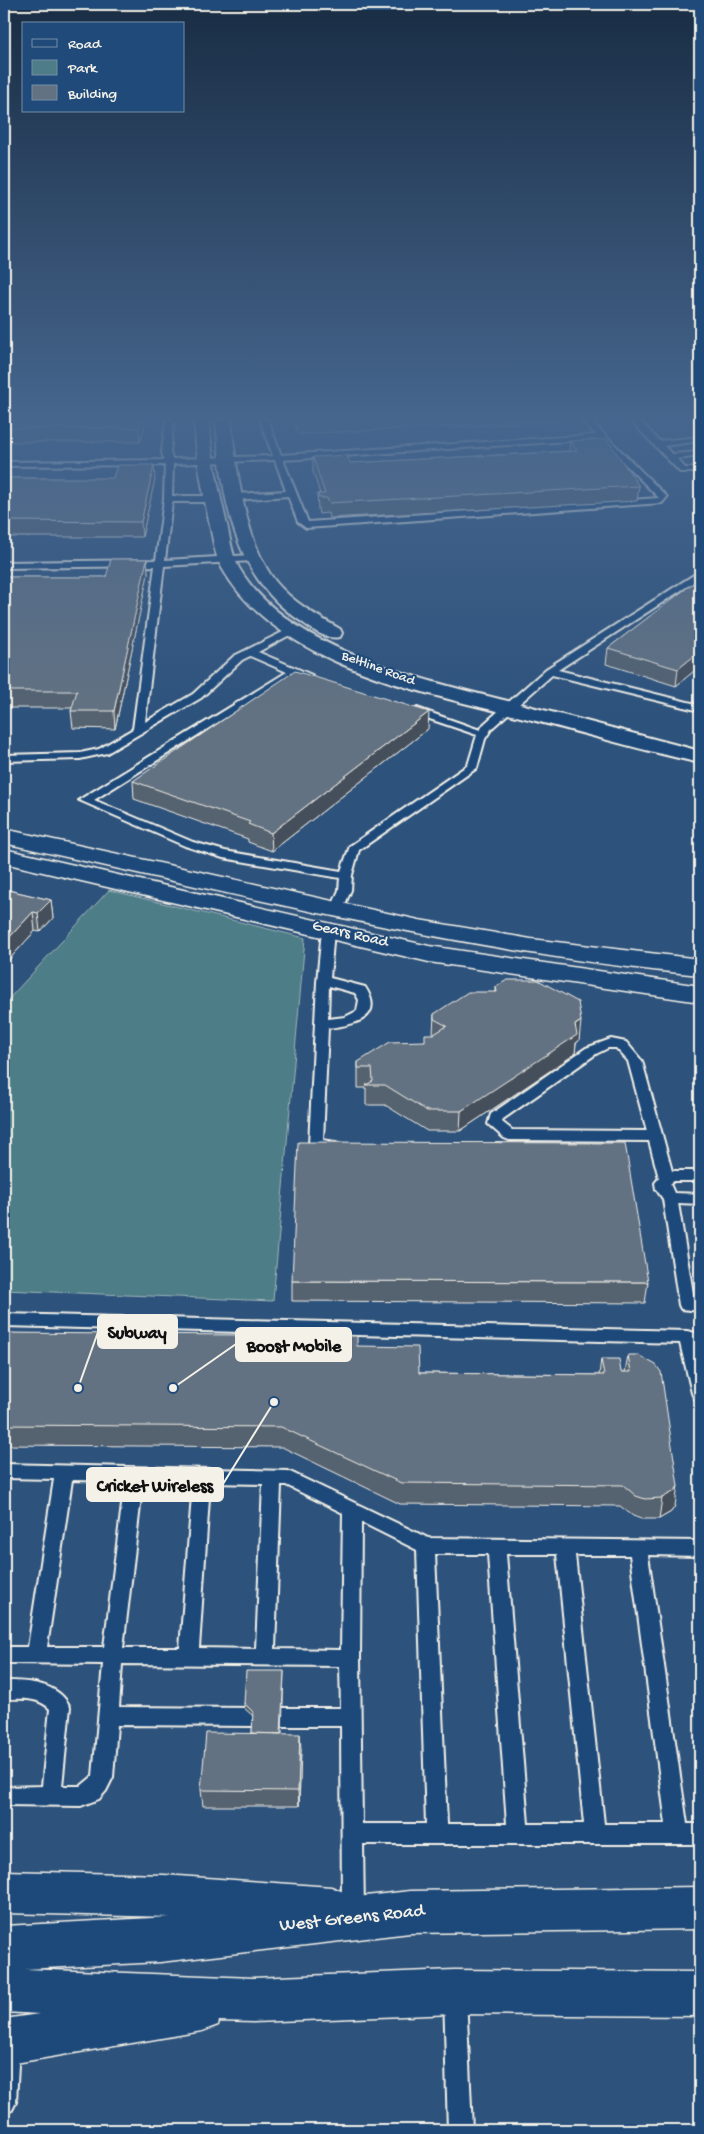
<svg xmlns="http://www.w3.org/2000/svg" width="704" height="2134" viewBox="0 0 704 2134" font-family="'Gochi Hand',sans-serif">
<rect width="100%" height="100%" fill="#2d527c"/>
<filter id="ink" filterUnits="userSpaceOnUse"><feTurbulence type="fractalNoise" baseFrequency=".02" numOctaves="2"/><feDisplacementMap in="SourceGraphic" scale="10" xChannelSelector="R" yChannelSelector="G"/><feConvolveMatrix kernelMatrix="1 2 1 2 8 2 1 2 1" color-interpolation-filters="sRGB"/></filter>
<g filter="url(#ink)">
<!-- green -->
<path fill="#4e7d87" stroke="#a1b7b8" d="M109 890 305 938 273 1301 4 1290V1004Z"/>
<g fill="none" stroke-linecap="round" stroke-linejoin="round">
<defs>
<path id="lane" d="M166 420H174L170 452 172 459 273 456 260 420H268L281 455 596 435 581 420H590L667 497 662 503 306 528 298 522 288 496 236 500 232 497 236 494 286 491 275 460 173 464 172 496H213L217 499 213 502H172L165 560 252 555 257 558 252 561 164 566 145 722 193 694 234 656 291 628 299 630 258 652 312 675 307 678 297 675 287 679 94 800 193 842 225 851 341 871 350 846 468 765 477 735 409 712V708H417L480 730 484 724 546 669 700 571V578L558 670 700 705V711L552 675 492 728 485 739 477 768 359 850 352 875 351 890 343 909 337 913 331 909 339 890 340 878 223 858 185 846 79 800 287 672 250 656 242 660 201 698 107 753 80 759 4 761V755L80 753 99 749 133 729 155 566 4 568V562L156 560 164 499 165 465 4 466V462L164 460 162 452ZM600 439 659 498 308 522 283 460Z
M630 420H639L659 441 700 437V441L664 446 672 454 700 452V456L677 459 685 468H700V472H680Z
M328 926 334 930 330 978 365 987C386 1019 353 1025 328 1028L323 1140 335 1142 337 1145C332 1152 314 1152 309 1145L317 982 322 930ZM329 986 355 993 359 1000 357 1011 345 1017 328 1019Z
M611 1039 626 1042 642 1061 672 1171H700V1181H674L670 1184 674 1193 700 1194V1204L678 1203 694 1299H700V1311L681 1309 679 1305 663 1199 656 1189 655 1183 659 1178 649 1141 509 1140 504 1138 488 1124 491 1114 586 1048ZM608 1048H616L628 1061 647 1131 512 1130 502 1122 503 1119 596 1054Z
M4 1314 687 1331 700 1334V1346L697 1345 700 1359V1399L694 1398 692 1393 680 1343 4 1326Z
M4 1464 288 1471 428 1538 700 1541V1556L648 1555 687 1824H700V1844H363L364 1910 361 1917 353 1921 345 1917 342 1910 341 1726H283L276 1723 273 1717 276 1711 283 1708H341L340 1666 122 1664 119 1707 253 1708 260 1711 263 1717 260 1723 253 1726 117 1725 113 1777 106 1791 99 1799 81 1806 4 1805V1787L42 1786 50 1709C38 1696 20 1699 4 1699V1681C28 1681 58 1682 70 1707L62 1786H81L93 1776 103 1664 4 1663V1647H28L54 1479 4 1478ZM72 1480 125 1481 104 1647H47ZM143 1481 193 1483 180 1648H123ZM210 1483 263 1484 256 1649 199 1648ZM281 1485H286L343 1513 341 1650 275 1649ZM361 1522 417 1550 426 1824H362L360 1658ZM435 1554H488L507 1824H447ZM506 1554H557L584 1824H528ZM575 1555H630L666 1824H604Z
M455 1984 463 1987 466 1995 472 2130H448L444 1995 447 1987Z
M8 2035 16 2038 19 2046 16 2102 12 2110 4 2114V2036Z"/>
<path id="street" d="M194 420H209C211 455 218 487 226 521 230 536 231 554 239 568 290 655 438 683 528 706 586 721 643 736 700 751V763C645 751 590 735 536 721 433 694 279 669 222 568 214 554 213 537 209 521 202 487 196 455 194 420Z
M216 420H231C236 469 245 542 275 581 292 602 317 616 340 629L342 633 340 637C326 640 313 630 302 622 233 578 222 497 216 420Z"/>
<path id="secondary" d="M4 829 419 920 531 939 700 959V975C464 952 234 894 4 843Z
M4 849 429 946 700 986V1002L429 962 4 863Z
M4 1871 164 1875 331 1887 346 1893 348 1898 410 1891 700 1887V1929L410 1933 160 1962 25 1969 253 1978 454 1970 700 1972V2016L454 2014 253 2022 219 2021 218 2025 202 2031 4 2065V2019L39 2014 4 2012V1926L170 1917 4 1913Z"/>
</defs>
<!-- lane casing -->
<use href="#lane" stroke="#f4f1e8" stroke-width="4"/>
<!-- street casing -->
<use href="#street" stroke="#f4f1e8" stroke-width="4"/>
<!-- secondary casing -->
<use href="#secondary" stroke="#f4f1e8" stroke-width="3"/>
<!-- lane -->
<use href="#lane" fill="#1f4a7a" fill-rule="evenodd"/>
<!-- street -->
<use href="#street" fill="#1f4a7a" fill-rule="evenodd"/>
<!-- secondary -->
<use href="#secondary" fill="#1f4a7a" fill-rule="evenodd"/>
</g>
<!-- wall -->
<path fill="#556270" stroke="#f4f1e8" d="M4 420H146L140 442H4Z
M294 420H563V421L298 434Z
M570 441 639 486 637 501 329 518 328 513 319 514 318 509 317 494H320L313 472V457L350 463 569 451Z
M4 478 155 479 142 537H4Z
M147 559 148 574 115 729 73 728 71 711 72 708H4V577H106Z
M700 578V666L676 686 606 664 608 648Z
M428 729 272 851 248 842V839L134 799 133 781Z
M4 889 51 900 53 918 40 932 35 931 4 965Z
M496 987 579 1041 576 1043 575 1054 460 1131H427L385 1105H366V1088H358V1062L425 1041 433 1034 434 1014 496 992Z
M292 1281 648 1282 645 1303 292 1301Z
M4 1333 357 1346 419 1373 599 1375 601 1359 621 1372H625L628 1355 675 1506 671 1512 659 1519H641L633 1516 620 1506 400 1504 282 1447 4 1445Z
M284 1671 282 1734 301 1749 299 1806H203L201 1790 252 1733 253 1716 244 1708V1703Z"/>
<!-- shaded-wall -->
<path fill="#45505b" stroke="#f4f1e8" d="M141 420H146L140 442 139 428Z
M154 465 155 479 142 537 141 522Z
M147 559 148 574 115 729 114 711Z
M700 651V666L676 686 678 669Z
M429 712 428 729 272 851 271 833Z
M51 900 53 918 40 932 38 913Z
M33 912 35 931 4 965V943Z
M581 1021 579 1041 576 1043 575 1054 460 1131 461 1111Z
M678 1486 675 1506 671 1512 659 1519 662 1498Z
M300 1734 301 1749 299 1806 298 1791Z"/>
<!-- building -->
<path fill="#637282" stroke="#f4f1e8" d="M4 420H141L139 428H4Z
M607 439 639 486 329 503 327 498H319L317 494H325L313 457 347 455 350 463 577 451 570 441Z
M117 465H154L141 522 4 521V478H113Z
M111 559H147L114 711H71L77 691H4V577H106Z
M700 578V651L678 669 608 648Z
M295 671 429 712 271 833 248 824 250 822 133 781Z
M4 889 51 900 38 913 33 912 4 943Z
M507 980H538L578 1002 581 1021 575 1025 577 1035 461 1111H427L385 1085H366L373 1081 372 1068H358V1062L390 1042 425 1041V1034H434L447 1026 434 1019V1014L468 992H497L496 987Z
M298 1142 625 1143 648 1282 292 1281Z
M4 1333 357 1336V1346L418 1347 419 1373 604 1375 601 1359H619L621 1372H631L628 1355H638L656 1365 661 1372 678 1486 675 1491 662 1498 645 1499 636 1496 623 1485 401 1483 281 1427 4 1425Z
M246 1671H284L281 1734 252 1733 253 1712 244 1703Z
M206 1733 300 1734 298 1791 201 1790Z"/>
</g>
<!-- sky -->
<linearGradient id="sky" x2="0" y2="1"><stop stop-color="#192d44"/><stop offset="0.58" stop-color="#46668e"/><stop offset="1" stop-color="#46668e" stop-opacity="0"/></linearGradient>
<rect width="704" height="719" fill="url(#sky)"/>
<g text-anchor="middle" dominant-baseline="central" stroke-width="4" stroke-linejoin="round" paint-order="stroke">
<!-- far-street labels -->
<g font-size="14" fill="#f4f1e8" stroke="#1f4a7a">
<text transform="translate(378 669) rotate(20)">Beltline Road</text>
</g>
<!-- street labels -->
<g font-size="16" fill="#f4f1e8" stroke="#1f4a7a">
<text transform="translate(350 935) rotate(13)">Gears Road</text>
</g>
<!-- near-street labels -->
<g font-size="19" fill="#f4f1e8" stroke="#1f4a7a">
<text transform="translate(352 1919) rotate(-6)">West Greens Road</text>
</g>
</g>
<!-- callouts -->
<path fill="none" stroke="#f4f1e8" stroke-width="2" d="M78 1388L98 1332M173 1388L236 1344M274 1402L223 1484"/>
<g fill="#f4f1e8" stroke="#1f4a7a" stroke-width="2">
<circle cx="78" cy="1388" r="5"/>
<circle cx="173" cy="1388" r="5"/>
<circle cx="274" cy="1402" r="5"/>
</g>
<g fill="#f4f1e8" stroke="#f4f1e8" stroke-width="2">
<rect x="98" y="1315" width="79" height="33" rx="5"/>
<rect x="236" y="1328" width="115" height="33" rx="5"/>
<rect x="87" y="1468" width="136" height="33" rx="5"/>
</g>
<g font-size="18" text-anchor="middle" font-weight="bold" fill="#111">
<text x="137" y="1338">Subway</text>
<text x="294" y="1351">Boost Mobile</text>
<text x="155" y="1491">Cricket Wireless</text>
</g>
<!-- margin -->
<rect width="704" height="2134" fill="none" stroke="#1f4a7a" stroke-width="20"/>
<rect x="10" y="10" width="684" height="2114" fill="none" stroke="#f4f1e8" stroke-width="2" filter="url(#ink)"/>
<!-- legend -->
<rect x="22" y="22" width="162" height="90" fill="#1f4a7a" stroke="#748da6"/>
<rect x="32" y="39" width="25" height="8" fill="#1f4a7a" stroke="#748da6"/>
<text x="68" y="48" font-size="15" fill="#f4f1e8">Road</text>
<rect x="32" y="60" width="25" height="15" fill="#4e7d87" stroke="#748da6"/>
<text x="68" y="72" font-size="15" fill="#f4f1e8">Park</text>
<rect x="32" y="85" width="25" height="15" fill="#637282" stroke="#748da6"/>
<text x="68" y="98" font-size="15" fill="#f4f1e8">Building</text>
</svg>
